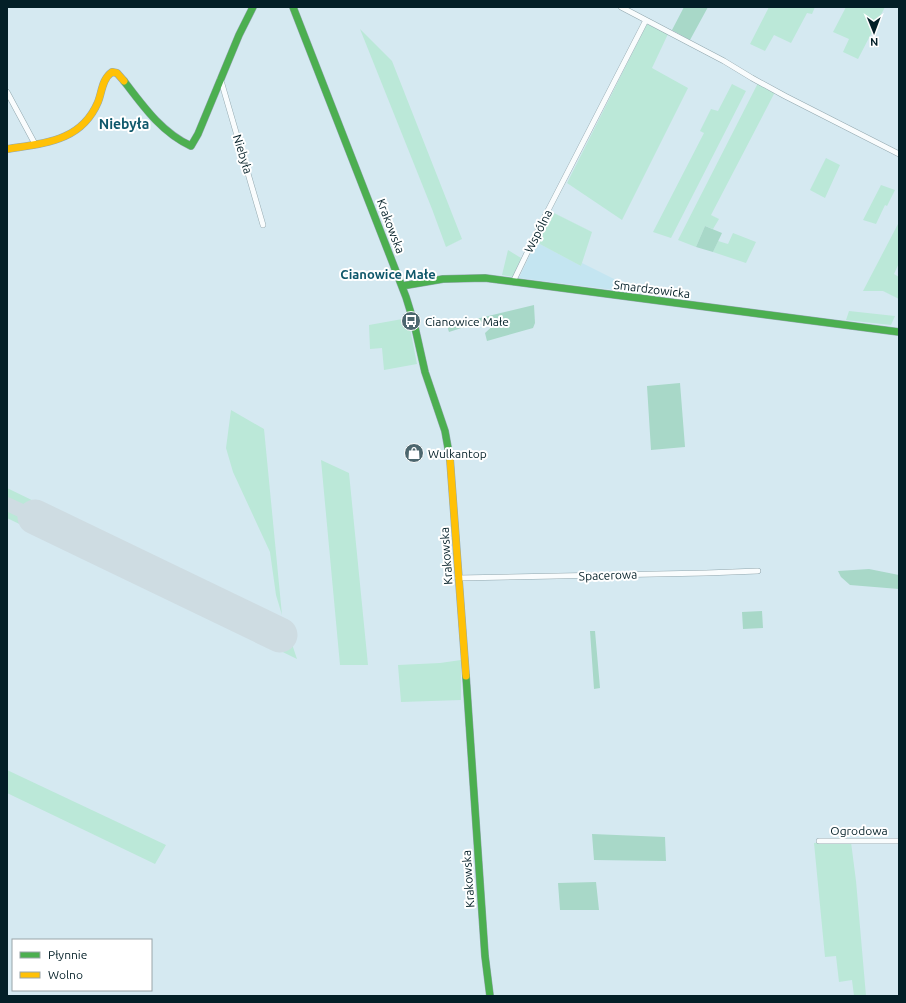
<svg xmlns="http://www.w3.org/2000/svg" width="906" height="1003" viewBox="0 0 906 1003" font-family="Ubuntu,sans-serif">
<rect width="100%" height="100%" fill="#d5e9f1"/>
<!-- built -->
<path fill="#c4e5f1" d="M536 242 581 266 582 263 616 280 615 290 519 278Z"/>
<!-- green -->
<path fill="#bbe8d8" d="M769 7H815L812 14 807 13 791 43 774 35 765 51 750 44Z
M846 7H885L858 59 843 52 849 39 833 32Z
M647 24 668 34 652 68 688 88 622 220 567 183Z
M360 29 392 61 462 239 446 247 432 209Z
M758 83 775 92 711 215 719 219 713 229 705 226 696 247 678 240Z
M732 84 746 91 671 238 653 232 704 133 700 131 711 109 718 111Z
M826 158 840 165 825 198 810 190Z
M881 185 895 190 887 206 885 205 876 224 863 220Z
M552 212 592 232 581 266 536 242Z
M899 222V263L894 274 899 277V299L883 291H863Z
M733 233 756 242 746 263 713 252 718 241 728 244Z
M508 250 521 258 513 277 502 275Z
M849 311 895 316 891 325 846 320Z
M408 318 417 364 384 370 382 348 370 349 369 325Z
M231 410 264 429 282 615 276 595 270 552 233 472 226 448Z
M321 460 349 473 368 665H340Z
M7 488 285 623 297 659 7 518Z
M461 660V700L401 702 398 665 440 663Z
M7 770 166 845 155 864 7 793Z
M851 842 856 881 866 996H854L852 980 839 982 836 956 825 957 814 843Z"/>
<!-- forest -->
<path fill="#a8d8c8" d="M684 7H708L690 40 672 30Z
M705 226 722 233 713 252 696 247Z
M534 305 535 323 533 328 487 341 485 333 500 319 480 322 449 332 447 326Z
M680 383 685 447 651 450 647 386Z
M869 569 899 575V589L850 585 841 577 838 571Z
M762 611 763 628 743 629 742 612Z
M590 631H595L600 688 594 689Z
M592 834 665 837 666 861 594 860Z
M596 882 599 910H560L558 883Z"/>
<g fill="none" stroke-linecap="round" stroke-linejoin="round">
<!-- taxiway -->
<path stroke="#cedce2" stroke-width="14" d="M7 504 35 517"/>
<!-- runway -->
<path stroke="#cedce2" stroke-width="35" d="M35 517 280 635"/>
<defs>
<path id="street" d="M621 7 724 61 752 78 785 96 899 154
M220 79 222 84 263 225
M7 92 35 144
M513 282 541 224 646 20
M458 578 706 573 758 571
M819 841H899"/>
<path id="fast" d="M293 7 406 297 414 323 425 372 445 431 450 459
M124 81C143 106 162 133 191 146L198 134 239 35 253 7
M402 286 443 279 485 278 899 332
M466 676 485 956 490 996"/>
<path id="slow" d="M7 149C44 143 81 142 98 102 102 92 102 79 112 72L117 73 124 81
M450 459 466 676"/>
</defs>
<!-- street casing -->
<use href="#street" stroke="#92a7ae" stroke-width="6"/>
<!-- fast casing -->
<use href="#fast" stroke="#92a7ae" stroke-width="8"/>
<!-- slow casing -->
<use href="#slow" stroke="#92a7ae" stroke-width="8"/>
<!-- street -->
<use href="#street" stroke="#f9fcfd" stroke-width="5"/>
<!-- fast -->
<use href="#fast" stroke="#4caf50" stroke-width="7"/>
<!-- slow -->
<use href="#slow" stroke="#ffc107" stroke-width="7"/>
</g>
<!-- icons -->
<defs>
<symbol id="bus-disc" viewBox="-11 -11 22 22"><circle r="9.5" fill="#4c666e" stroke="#fff"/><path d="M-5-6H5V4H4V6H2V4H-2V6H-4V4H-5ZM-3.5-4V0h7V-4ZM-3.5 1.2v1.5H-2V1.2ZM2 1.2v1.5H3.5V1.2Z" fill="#fff"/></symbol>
<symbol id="shop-disc" viewBox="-11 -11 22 22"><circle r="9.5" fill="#4c666e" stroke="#fff"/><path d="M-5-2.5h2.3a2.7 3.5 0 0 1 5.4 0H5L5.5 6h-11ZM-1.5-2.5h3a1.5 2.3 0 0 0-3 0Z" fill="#fff"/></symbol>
</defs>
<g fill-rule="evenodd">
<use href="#bus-disc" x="400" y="310" width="22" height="22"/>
<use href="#shop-disc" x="403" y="442" width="22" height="22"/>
</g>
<g text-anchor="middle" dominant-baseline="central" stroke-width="4" stroke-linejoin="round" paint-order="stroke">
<!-- street labels -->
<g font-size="12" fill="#031f27" stroke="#fff">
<text transform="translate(243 154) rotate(73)">Niebyła</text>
<text transform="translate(391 226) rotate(69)">Krakowska</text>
<text transform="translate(538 231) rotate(-63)">Wspólna</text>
<text transform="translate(652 289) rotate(7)">Smardzowicka</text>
<text transform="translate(446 556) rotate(-94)">Krakowska</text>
<text transform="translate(608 575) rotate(-2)">Spacerowa</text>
<text x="859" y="830">Ogrodowa</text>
<text transform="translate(468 879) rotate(-94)">Krakowska</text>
</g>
<!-- poi labels -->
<g font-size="12" fill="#031f27" stroke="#fff" text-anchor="start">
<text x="425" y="321">Cianowice Małe</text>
<text x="428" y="453">Wulkantop</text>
</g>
<!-- neighbourhood labels -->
<g font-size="13" font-weight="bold" fill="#0f586b" stroke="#fff">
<text x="388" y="274">Cianowice Małe</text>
</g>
<!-- quarter labels -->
<g font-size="14" font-weight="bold" fill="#0f586b" stroke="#fff">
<text x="124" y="124">Niebyła</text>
</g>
</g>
<!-- border -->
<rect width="906" height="1003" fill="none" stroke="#031f27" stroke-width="16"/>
<!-- legend -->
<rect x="12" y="939" width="140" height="52" fill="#ffffff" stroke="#9aa5a9"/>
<rect x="20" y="952" width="20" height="6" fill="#4caf50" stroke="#9aa5a9"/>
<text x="48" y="959" font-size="12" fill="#031f27">Płynnie</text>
<rect x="20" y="972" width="20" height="6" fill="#ffc107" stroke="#9aa5a9"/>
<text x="48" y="979" font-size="12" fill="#031f27">Wolno</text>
<!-- north arrow -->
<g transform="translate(874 32) rotate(179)" stroke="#ffffff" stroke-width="3" paint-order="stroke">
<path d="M0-3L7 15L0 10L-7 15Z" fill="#031f27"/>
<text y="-6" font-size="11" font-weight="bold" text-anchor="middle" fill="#031f27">N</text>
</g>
</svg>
